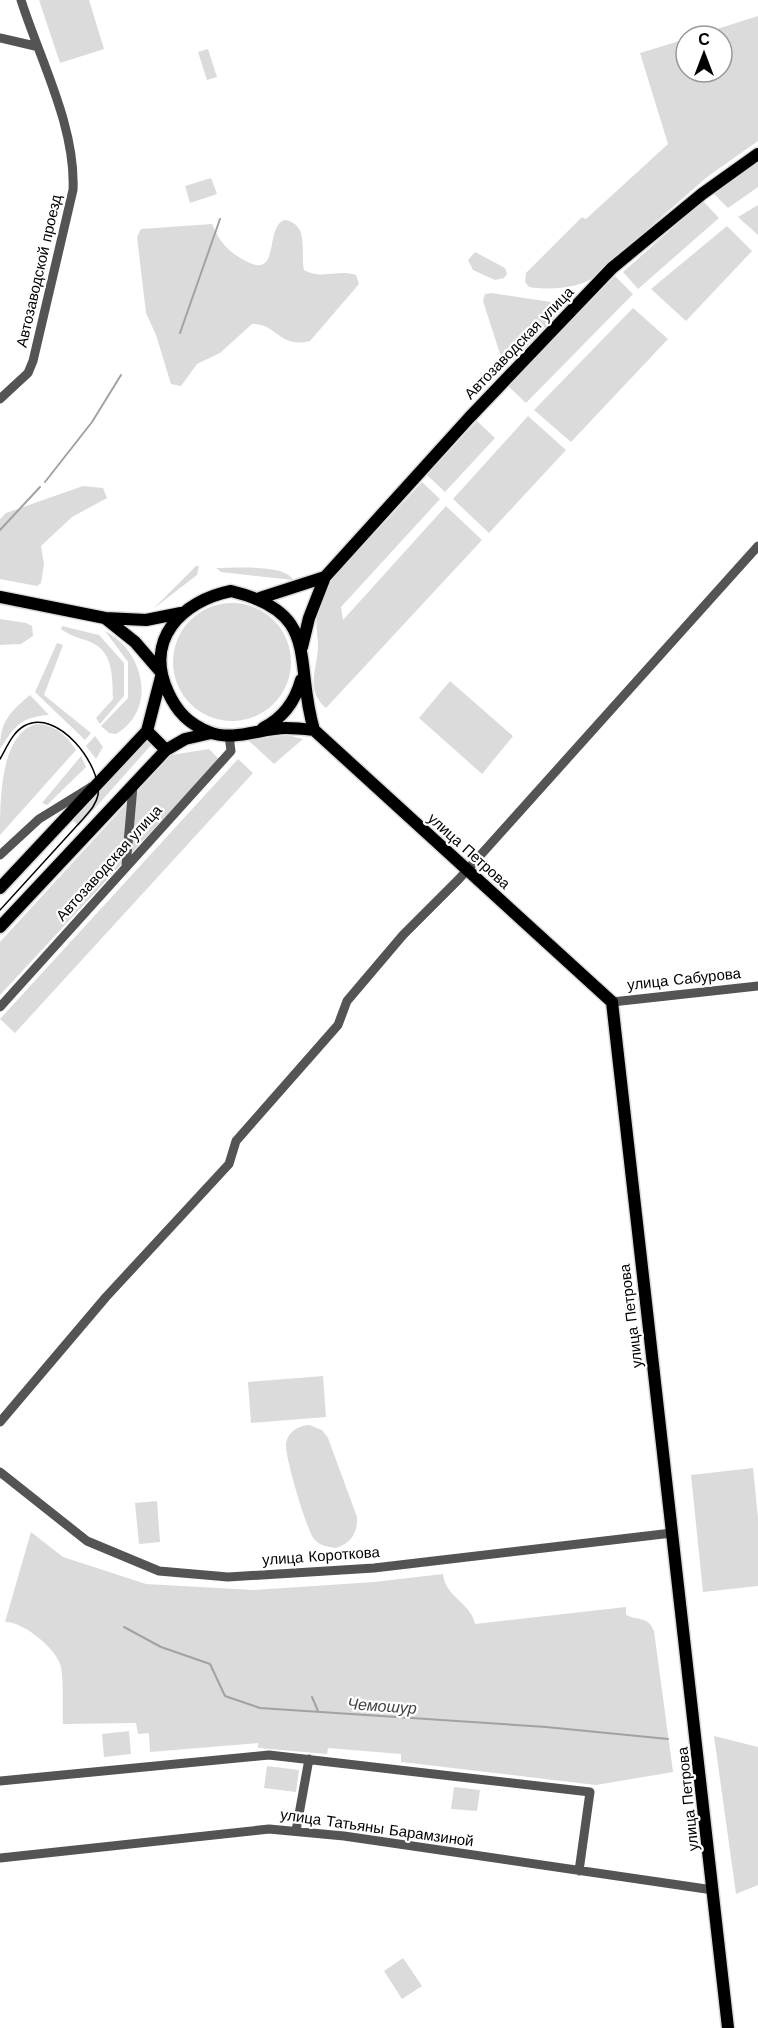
<svg xmlns="http://www.w3.org/2000/svg" width="758" height="2028" viewBox="0 0 758 2028" font-family="'Work Sans',sans-serif">
<rect width="100%" height="100%" fill="#fff"/>
<!-- green -->
<path fill="#dbdbdb" d="M39 0H89L104 49 60 63Z
M758 16V141L707 177 591 279C574 289 549 290 529 287L525 282 526 273 582 217 586 219 668 144 640 53 686 39V72H722V36H695Z
M208 49 217 77 207 80 198 52Z
M758 162V187L728 208 714 194Z
M211 178 217 194 190 203 185 186Z
M703 201 719 218 638 289 623 272Z
M758 205V235L738 217Z
M285 220C310 225 300 251 304 270 322 280 338 269 356 275L359 284 310 341C279 349 277 323 252 324L220 353 197 364 181 386 171 384 156 335 146 313 137 237 141 229 212 224C219 240 226 250 242 259 283 284 263 226 285 220Z
M727 226 752 251 686 321 651 289Z
M475 252 505 268 507 274 504 278 495 280 473 270 468 260Z
M615 276 633 294 526 403 508 386Z
M491 293 551 302 555 308 553 319 513 360H503L501 357 483 301 485 294Z
M633 308 668 339 571 442 534 410Z
M528 416 566 450 489 533 453 499Z
M477 421 495 438 445 492 427 475Z
M422 482 440 499 341 607 343 620 446 506 482 540 326 708C305 691 317 670 318 647 318 636 315 624 317 613 319 599 328 586 336 575Z
M83 486 103 488 107 498 72 517 41 546 44 564 41 583 37 586 0 579V519L6 513Z
M196 566H199L197 575 153 609Z
M216 568C233 568 286 564 293 580L221 572Z
M173 662a59 59 0 1 1 118 0a59 59 0 1 1-118 0Z
M0 619 26 623 32 626 33 636 21 644 0 645Z
M62 626 99 635 124 663V696L100 724 96 718 113 699C112 676 114 650 88 641 79 638 69 635 61 629Z
M105 631C144 651 158 709 116 734L109 733 101 726 128 698V662Z
M57 643 63 645 44 695 91 733 85 740 35 692Z
M450 681 513 736 482 774 419 718Z
M30 695 49 715C20 717 15 726 0 749 0 721 10 712 30 695Z
M37 724C56 725 66 735 76 750L0 835C0 802 0 732 37 724Z
M287 735 303 739 274 764 248 740Z
M95 736 103 747 96 759 86 746Z
M146 739H151L153 743 79 826 73 821Z
M209 749 219 759 0 995V942L171 755Z
M81 756 86 767 47 805 42 803Z
M238 759 253 773 15 1033 0 1019Z
M323 1376 326 1417 251 1423 248 1382Z
M309 1425 322 1430 328 1438 357 1517C358 1533 351 1543 336 1548 328 1547 320 1546 314 1539 307 1531 285 1457 286 1445 287 1432 298 1426 309 1425Z
M753 1468 758 1518V1586L703 1592 691 1475Z
M157 1501 160 1542 139 1544 135 1503Z
M31 1532 63 1557 146 1584 254 1590 374 1582 443 1574C445 1597 471 1603 475 1624L626 1607V1615C639 1621 648 1616 654 1631L673 1772 596 1785 401 1762V1754L328 1748 327 1754 258 1748V1743L150 1752 149 1733 138 1734 136 1723 63 1724C62 1706 64 1685 61 1667 58 1650 23 1621 5 1622Z
M129 1731 131 1754 104 1757 102 1734Z
M714 1736 758 1747V1885L736 1894Z
M267 1766 299 1770 296 1792 264 1788Z
M454 1787 480 1790 477 1811 451 1809Z
M403 1958 422 1986 402 1999 384 1971Z"/>
<g fill="none" stroke-linecap="round" stroke-linejoin="round">
<!-- stream -->
<path stroke="#a2a2a2" stroke-width="2" d="M180 333 220 219
M45 482 92 422 121 375
M0 530 40 487
M124 1627 161 1647 210 1664 225 1696 260 1708 546 1727 668 1739
M312 1697 318 1711"/>
<defs>
<path id="major" d="M231 591C322 613 293 659 314 730 305 729 295 728 286 728 261 728 234 742 209 732 189 724 177 712 168 692 144 640 181 601 231 591Z
M0 597 105 618 135 642 160 671
M260 598 325 577
M105 618 146 620 181 613
M302 647 309 618 325 577 469 418 612 268 702 194 758 154
M263 728C283 718 295 702 301 680
M314 730 612 1002 728 2028
M147 731 166 750
M0 888 147 731 161 677
M0 927 166 750 185 739 211 733"/>
</defs>
<!-- major casing -->
<use href="#major" stroke="#dbdbdb" stroke-width="15"/>
<!-- minor -->
<path stroke="#545454" stroke-width="9" d="M0 38 35 46
M0 399 28 373 33 361 73 190C76 127 40 60 21 0
M0 855 39 819 91 787
M126 866 133 786
M612 1002 758 986
M0 1007 231 751 229 736
M0 1422 106 1297 229 1164 236 1141 338 1025 347 1001 403 935 459 879 758 546
M0 1472 87 1541 159 1571 228 1577 374 1568 672 1533
M0 1781 269 1755 590 1792 579 1871
M296 1831 309 1759
M0 1858 269 1829 344 1836 713 1890"/>
<!-- major -->
<use href="#major" stroke="#000" stroke-width="12"/>
<!-- tram -->
<path stroke="#000" stroke-width="1.5" d="M0 759C7 747 12 733 24 726 58 707 102 766 98 795 96 805 89 812 83 819L0 910"/>
</g>
<g text-anchor="middle" dominant-baseline="central" stroke-width="4.5" stroke-linejoin="round" paint-order="stroke">
<!-- street labels -->
<g font-size="15" fill="#000" stroke="#fff">
<text transform="translate(39 271) rotate(-77)">Автозаводской проезд</text>
<text transform="translate(519 343) rotate(-46)">Автозаводская улица</text>
<text transform="translate(469 851) rotate(42)">улица Петрова</text>
<text transform="translate(109 863) rotate(-48)">Автозаводская улица</text>
<text transform="translate(684 979) rotate(-6)">улица Сабурова</text>
<text transform="translate(631 1316) rotate(-97)">улица Петрова</text>
<text transform="translate(321 1556) rotate(-4)">улица Короткова</text>
<text transform="translate(688 1799) rotate(-96)">улица Петрова</text>
<text transform="translate(377 1828) rotate(8)">улица Татьяны Барамзиной</text>
</g>
<!-- water labels -->
<g font-size="16" font-style="italic" fill="#434343" stroke="#fff">
<text transform="translate(382 1706) rotate(4)">Чемошур</text>
</g>
</g>
<!-- north arrow -->
<g transform="translate(704 54)"><circle r="28" fill="#ffffff" stroke="#999999" stroke-width="1.5"/>
<path d="M0-4.5L10 22L0 15L-10 22Z" fill="#000000"/>
<text y="-9" font-size="16" font-weight="bold" text-anchor="middle" fill="#000000">С</text>
</g>
</svg>
